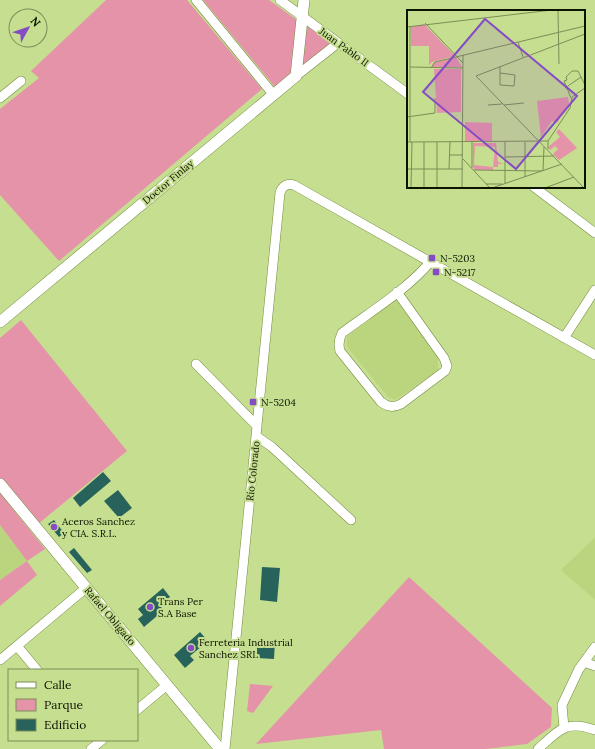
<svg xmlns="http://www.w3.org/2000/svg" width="595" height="749" viewBox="0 0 595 749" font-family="Lora,serif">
<rect width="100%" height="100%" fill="#c6de90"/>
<!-- built -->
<path fill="#bbd57f" d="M396 300 438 356V370L395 400 388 397 347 347V336Z
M0 525 27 561 0 580Z
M595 537V600L561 570Z"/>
<!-- green -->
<path fill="#e593a9" d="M106 0H187L262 89 59 261 0 195V109L39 78 31 71Z
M203 0H269L297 20 291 74 275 87Z
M306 25 332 43 301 68Z
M21 320 127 451 38 524 0 478V338Z
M0 493 45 549 27 561 37 575 0 606V580L27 561 0 525Z
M409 577 552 708 551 727 527 744 486 749H384L381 730 256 744Z
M250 684 273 686 253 713 247 711Z"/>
<!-- building -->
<path fill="#28635b" d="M103 472 111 481 80 507 73 498Z
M118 490 132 508 119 518 104 501Z
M54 520 64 533 59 537 48 524Z
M74 548 92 570 87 573 69 552Z
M262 567 280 568 277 602 260 600Z
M163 588 170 597 160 606 164 610 144 627 138 619 143 615 138 609Z
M200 632 208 641 190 656 194 660 185 668 174 655Z
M257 640 275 641 274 659 257 658Z"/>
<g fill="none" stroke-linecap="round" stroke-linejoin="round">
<defs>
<path id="minor" d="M196 0 273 94
M280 0 408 94
M296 76 338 43
M0 98 21 81
M534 187 595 233
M397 292 444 358 447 366 445 371 401 404C393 408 388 407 381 402L340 351C338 344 339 339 342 333 370 312 408 289 430 262
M564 338 595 290
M196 364 257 426
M256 436 272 447 351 520
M17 646 37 670
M0 660 86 588
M584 662 595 666
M137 710 167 685
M564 728 562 705 579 669 595 647
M91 749 102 740
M225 749 280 193C282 186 287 183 294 185L595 355
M538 749C558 731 566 719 595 730"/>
<path id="tertiary" d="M0 322 296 76 304 0
M0 484 220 749"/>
</defs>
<!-- minor casing -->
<use href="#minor" stroke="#758a3e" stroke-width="10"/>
<!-- tertiary casing -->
<use href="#tertiary" stroke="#758a3e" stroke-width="12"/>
<!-- minor -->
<use href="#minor" stroke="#fff" stroke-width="9"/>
<!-- tertiary -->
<use href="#tertiary" stroke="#fff" stroke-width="11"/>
</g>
<!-- markers -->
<g fill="#854dc3" stroke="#c6de90" stroke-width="1.5">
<rect x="428" y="254" width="8" height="8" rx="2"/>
<rect x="432" y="268" width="8" height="8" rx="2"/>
<rect x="249" y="398" width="8" height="8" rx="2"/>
<circle cx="54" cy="527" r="4"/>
<circle cx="150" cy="607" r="4"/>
<circle cx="191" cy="648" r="4"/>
</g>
<g text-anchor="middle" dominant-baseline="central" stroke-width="4" stroke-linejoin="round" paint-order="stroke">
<!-- street labels -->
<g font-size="10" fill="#0c1300" stroke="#c6de90">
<text transform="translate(344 47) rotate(36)">Juan Pablo II</text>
<text transform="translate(168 182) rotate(-40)">Doctor Finlay</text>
<text transform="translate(253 471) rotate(-84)">Río Colorado</text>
<text transform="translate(110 616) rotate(50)">Rafael Obligado</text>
</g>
<!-- poi labels -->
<g font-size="10" fill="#0c1300" stroke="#c6de90" text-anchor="start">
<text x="440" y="258">N-5203</text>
<text x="444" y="272">N-5217</text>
<text x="261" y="402">N-5204</text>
<text x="62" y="521">Aceros Sanchez<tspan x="62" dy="12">y CIA. S.R.L.</tspan></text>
<text x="158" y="601">Trans Per<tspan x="158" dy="12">S.A Base</tspan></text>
<text x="199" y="642">Ferreteria Industrial<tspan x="199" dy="12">Sanchez SRL</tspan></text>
</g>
</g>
<!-- overview -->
<g transform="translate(407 10)">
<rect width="178" height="178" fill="#c6de90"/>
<path d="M17 14 48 46 25 52 22 55V36H4V17ZM49 47 55 57H25L26 53ZM27 59H54V102L30 103ZM161 87 162 94 150 113 145 111 134 127 130 91ZM58 112 85 113V131H58ZM152 119 170 138 152 150 146 144 151 139 148 136 143 140 141 137 153 127 149 122ZM66 133H89L91 152 97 154H91V157H86V160H68L66 157ZM68 136 88 137 86 157 67 155Z" fill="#e593a9" fill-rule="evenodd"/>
<path fill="none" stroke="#7c8d56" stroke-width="1" d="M151 0 152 54M18 13 56 53M0 17 145 0M111 32 116 47M93 56V75L107 76 108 65 93 63M3 57 56 58M24 58 28 52 178 16M158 78 174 67M164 88 157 71 160 70 159 67 165 61H171L178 75M81 95 95 94M97 95 117 93M0 107 28 103V88M0 132 141 131M3 132V16M30 132V178M141 139V131L163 98 165 87 178 78M42 145H56M98 147 147 146M56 149 83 178M65 158V132M0 159H56M42 159 43 132M67 160 135 161M136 161 137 137M118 167V132M98 173V132M79 174H95M17 177V132M4 178 5 132M55 178 56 45M85 178 155 154M138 178 167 167M177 178 69 66 178 24"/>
<path fill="#854dc3" fill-opacity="0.15" stroke="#854dc3" stroke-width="2" d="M78 9 170 86 109 159 16 82Z"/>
<rect width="178" height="178" fill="none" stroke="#0c1300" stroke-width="2"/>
</g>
<!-- legend -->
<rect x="8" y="669" width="130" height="72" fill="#c6de90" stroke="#7c8d56"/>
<rect x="16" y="682" width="20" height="6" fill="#ffffff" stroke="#7c8d56"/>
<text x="44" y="689" font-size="12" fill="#0c1300">Calle</text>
<rect x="16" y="699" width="20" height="12" fill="#e593a9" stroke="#7c8d56"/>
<text x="44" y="709" font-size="12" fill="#0c1300">Parque</text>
<rect x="16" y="719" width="20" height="12" fill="#28635b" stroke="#7c8d56"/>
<text x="44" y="729" font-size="12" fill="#0c1300">Edificio</text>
<!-- north arrow -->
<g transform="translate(28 28) rotate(50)"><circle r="19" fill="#c6de90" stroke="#7c8d56"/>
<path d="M0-3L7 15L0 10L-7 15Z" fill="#854dc3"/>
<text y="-6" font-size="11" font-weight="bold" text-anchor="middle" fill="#0c1300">N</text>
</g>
</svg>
